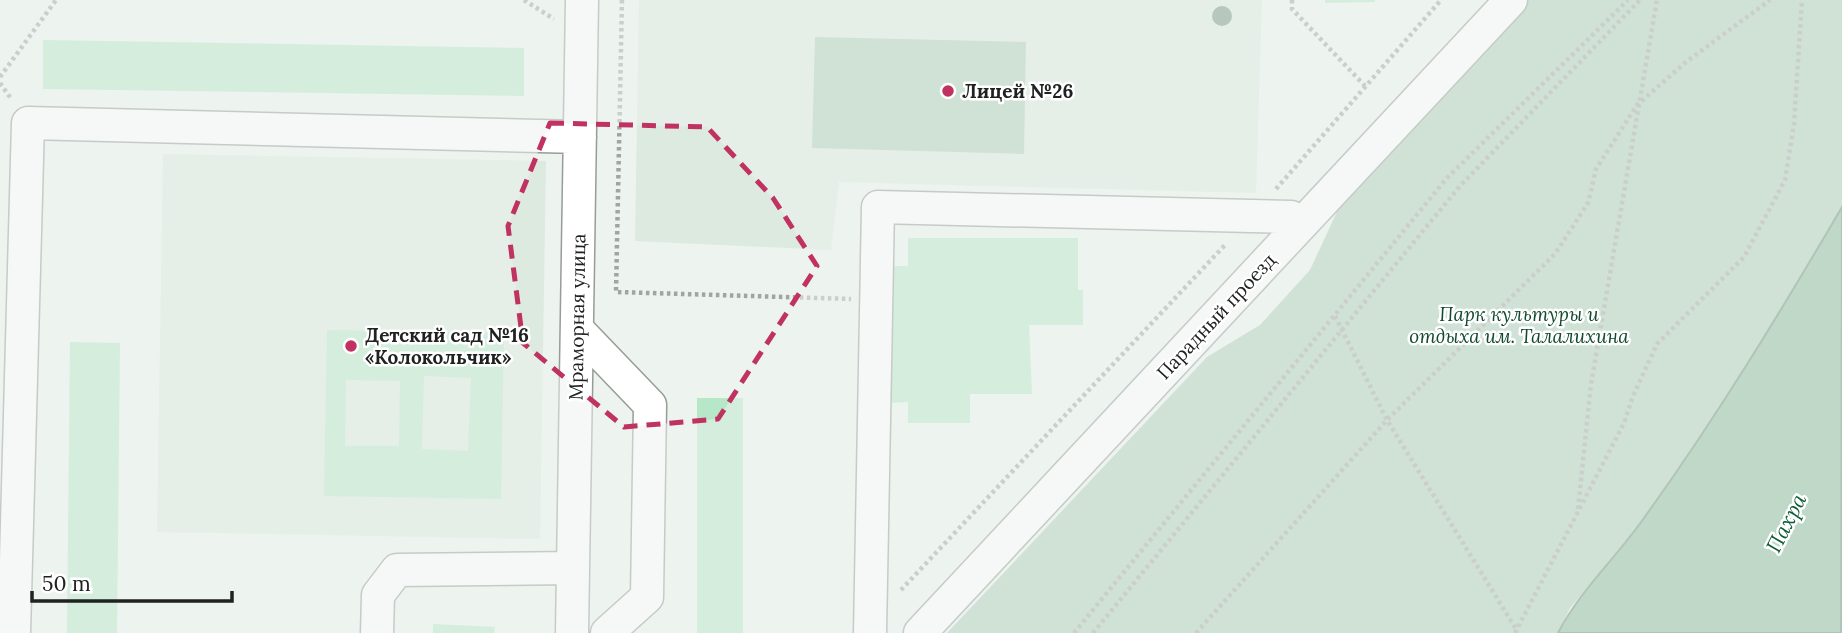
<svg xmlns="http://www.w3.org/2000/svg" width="1842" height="633" viewBox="0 0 1842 633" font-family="Lora,serif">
<rect width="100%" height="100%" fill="#edf3ef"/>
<!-- built -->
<path fill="#dceae0" d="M639 0H1262L1256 193 839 182 831 250 635 241Z
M163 154 546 161 540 539 157 532Z"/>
<!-- green -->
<path fill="#aecdb8" d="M1527 0H1842V207L1760 347 1643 520 1570 608 1558 633H947L1207 357 1260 325 1310 270 1341 203Z
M815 37 1026 42 1024 154 812 148Z"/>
<!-- water -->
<path fill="#89b999" stroke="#6a8c75" stroke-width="2" d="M1842 207 1841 633H1558C1580 590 1616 558 1644 518 1716 418 1780 313 1842 207Z"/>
<!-- building -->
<path fill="#b6e7c6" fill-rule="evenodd" d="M1325 0H1375V2L1325 3Z
M43 40 524 48V96L43 89Z
M908 238H1078V290H1083V325H1029L1032 394H970V423H908V402L891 403V266H908Z
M327 330 504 333 501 499 324 496ZM424 376 471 378 468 451 422 449ZM346 380 400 381 399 446H345Z
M70 342 120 343 117 633H67Z
M697 398H743V633H697Z
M433 624 495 627 494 633H433Z"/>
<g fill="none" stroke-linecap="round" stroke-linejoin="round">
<defs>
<path id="minor" d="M577 329 650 405 647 597 607 633
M14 633 28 123 580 137
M377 633 378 595 397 570 573 568
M572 633 582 0
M870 633 878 207 1291 217 1301 225
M920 633 1511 0"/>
</defs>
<!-- minor casing -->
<use href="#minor" stroke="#979c98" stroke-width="35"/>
<!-- path -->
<path stroke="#a0a5a2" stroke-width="4.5" stroke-dasharray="3.5 3.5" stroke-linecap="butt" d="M524 0 554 19
M622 0 616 292 851 299
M1292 0V9L1365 86
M0 77 56 0
M0 83 12 100
M1276 189 1441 0
M1335 316 1387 420 1516 629
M1578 509 1591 384 1657 0
M901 590 1225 245
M1074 633 1447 178 1628 0
M1093 633 1460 186 1640 0
M1196 633 1387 420 1555 254 1588 203 1596 169 1637 105 1686 62 1770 0
M1515 633 1624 423 1633 396 1657 344 1744 257 1785 180 1794 124 1802 0"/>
<!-- minor -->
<use href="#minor" stroke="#fff" stroke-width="32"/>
</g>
<!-- trees -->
<circle fill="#749684" cx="1222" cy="16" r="10"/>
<!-- marked area -->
<path d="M0 0H1842V633H0ZM550 123 707 127 773 198 817 266 718 419 624 427 523 343 508 226Z" fill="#edf3ef" fill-opacity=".55" fill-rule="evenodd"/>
<path fill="none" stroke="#c03261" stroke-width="5" stroke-dasharray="14 9" stroke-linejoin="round" d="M550 123 707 127 773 198 817 266 718 419 624 427 523 343 508 226Z"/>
<!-- markers -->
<g fill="#c03261" stroke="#fff" stroke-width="2.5">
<circle cx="948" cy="91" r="7"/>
<circle cx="351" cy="346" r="7"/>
</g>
<g text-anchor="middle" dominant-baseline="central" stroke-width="5" stroke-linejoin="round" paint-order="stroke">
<!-- poi labels -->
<g font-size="19" font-weight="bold" fill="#202221" stroke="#fff" text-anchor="start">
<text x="962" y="91">Лицей №26</text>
<text x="365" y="335">Детский сад №16<tspan x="365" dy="22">«Колокольчик»</tspan></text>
</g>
<!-- park labels -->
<g font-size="19" font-style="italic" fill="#114a2c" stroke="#fff">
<text x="1519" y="314">Парк культуры и<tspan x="1519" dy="22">отдыха им. Талалихина</tspan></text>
</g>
<!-- street labels -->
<g font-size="19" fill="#202221" stroke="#fff">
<text transform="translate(1216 316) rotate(-47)">Парадный проезд</text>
<text transform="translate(577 317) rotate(-89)">Мраморная улица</text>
</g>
<!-- water labels -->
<g font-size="21" font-style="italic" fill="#095c34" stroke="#fff">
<text transform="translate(1786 523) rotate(-63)">Пахра</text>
</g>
</g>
<!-- scale -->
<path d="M32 591v10h200v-10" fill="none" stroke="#202221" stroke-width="3.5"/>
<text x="42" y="591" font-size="21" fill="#202221" stroke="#ffffff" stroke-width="5" paint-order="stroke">50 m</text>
</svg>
